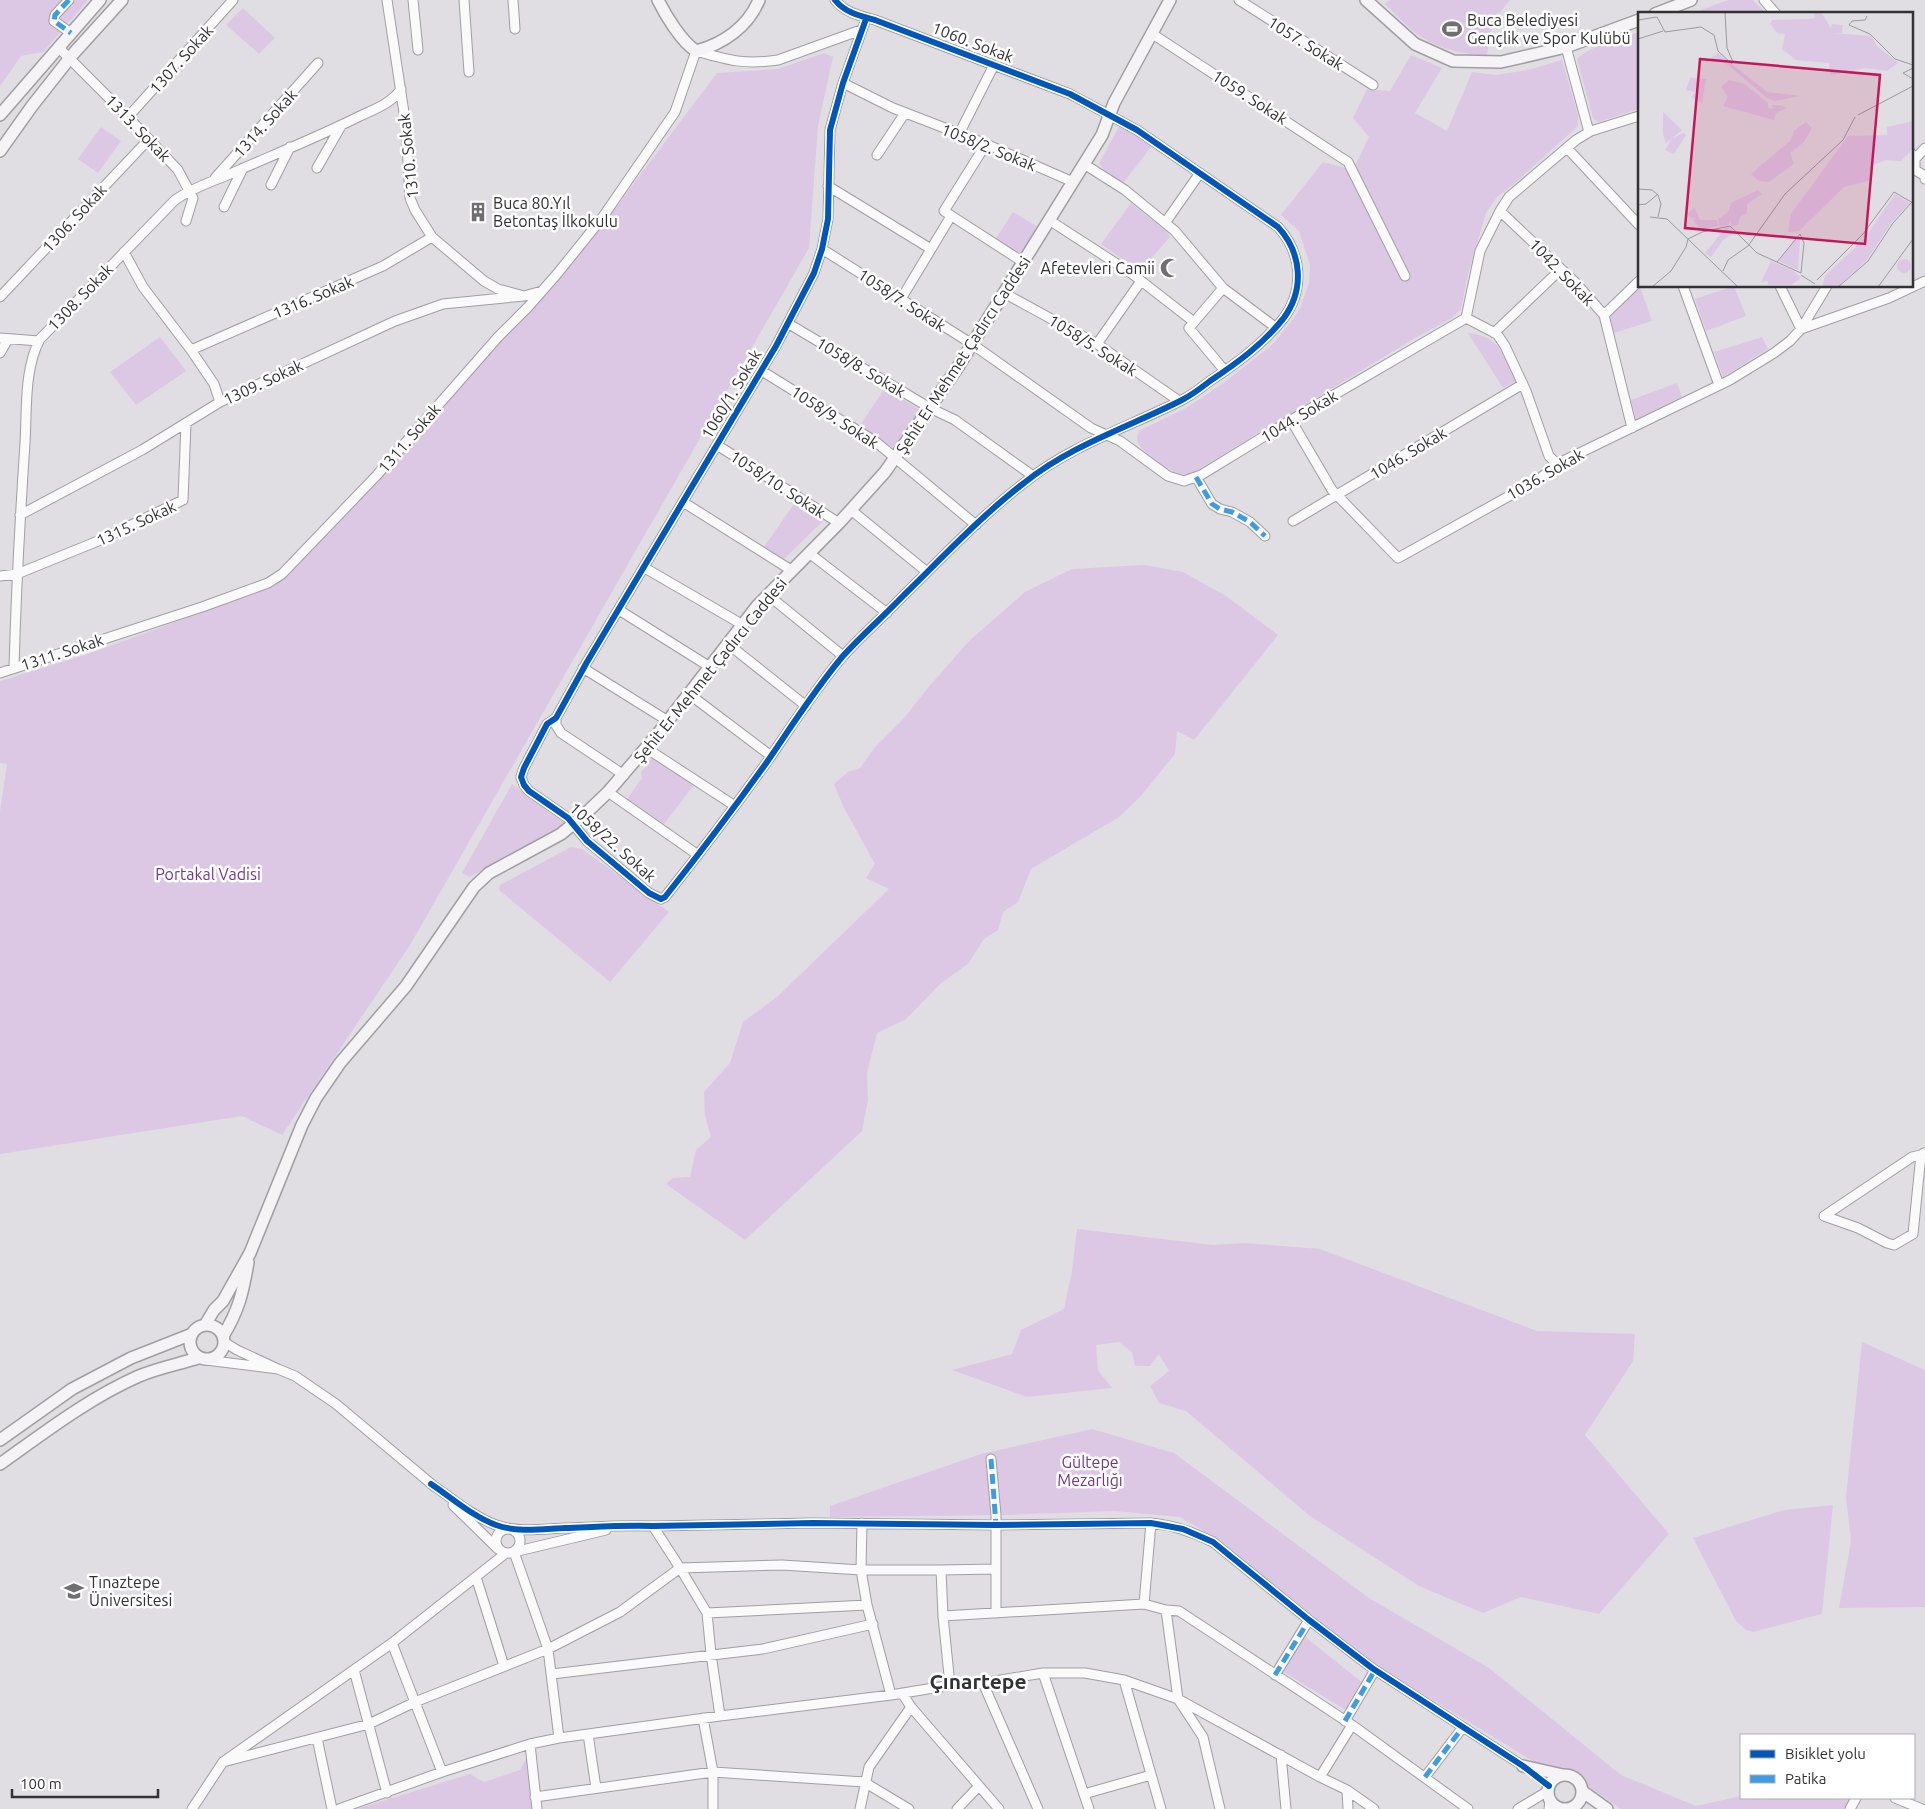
<svg xmlns="http://www.w3.org/2000/svg" width="1925" height="1809" viewBox="0 0 1925 1809" font-family="Ubuntu,sans-serif">
<rect width="100%" height="100%" fill="#e0dee2"/>
<!-- green -->
<path fill="#dcc8e5" d="M0 0H88L43 52 21 56 0 86Z
M1389 0H1510L1493 21 1487 55C1465 55 1443 50 1423 38 1409 30 1397 15 1385 4Z
M1728 0H1753L1767 14H1690Z
M243 8 275 38 259 54 226 25Z
M1639 32V109L1598 122 1593 118 1577 59C1591 45 1621 39 1639 32Z
M824 53 833 57 818 126 809 248 410 945 282 1135 242 1116 0 1154V811L7 764 0 763V681L88 654 274 586 613 211 717 73 778 69Z
M1411 55 1442 68 1415 113 1447 131 1472 72 1496 75 1528 70 1562 60 1578 115V126L1516 182 1497 197 1486 213 1468 274 1461 309 1452 318 1415 338 1194 472C1190 474 1187 475 1182 474 1171 473 1135 450 1137 437 1137 434 1139 432 1141 430L1186 408 1222 384 1272 345 1294 318 1301 306 1309 283 1310 265 1299 231 1281 215 1323 162 1353 170 1369 137 1353 118 1367 89 1390 91Z
M1120 125 1152 146 1123 183 1105 171 1099 163Z
M101 127 121 141 98 173 78 159Z
M1131 203 1167 232 1170 237 1140 271 1101 244Z
M1013 212 1039 228 1020 260 993 243Z
M1734 286 1746 316 1706 331 1695 299Z
M1640 287 1652 321 1614 333 1610 316Z
M1468 333C1500 336 1504 355 1516 381L1503 388Z
M160 337 186 371 136 405 110 372Z
M1762 337 1768 349 1723 377 1714 352Z
M1677 383 1682 397 1636 420 1631 400Z
M885 388 920 410 895 449 859 427Z
M796 501 824 520 784 559 764 547Z
M1145 565 1183 572 1226 596 1278 635 1194 740 1177 731 1175 754 1140 797 1119 817 1031 869 1018 902 1003 912 998 930 984 939 968 964 941 983 906 1019 877 1033 867 1073 868 1100 862 1131 745 1240 666 1184 673 1178 690 1177 696 1150 711 1137 705 1116 704 1092 730 1063 743 1022 778 996 889 889 866 878 875 864 844 808 834 784 848 772 860 768 875 747 905 717 926 690 969 641 1025 592 1072 569Z
M653 757 694 785 664 824 629 803 627 799 642 778 641 772Z
M512 784 565 823 559 827 470 877 462 873Z
M571 847 582 849 669 912 610 982 499 890 500 885Z
M1077 1229 1213 1245 1244 1243 1320 1249 1537 1331 1635 1334 1633 1361 1585 1435 1669 1534 1599 1614 1521 1597 1483 1613 1419 1586 1310 1516 1186 1411 1159 1403 1150 1386 1169 1371 1159 1354 1150 1366H1135L1132 1352 1119 1342 1096 1345 1098 1370 1112 1388 1027 1397 952 1370 1012 1354 1021 1330 1064 1309 1072 1271Z
M1862 1342 1925 1370V1607L1839 1608 1851 1541 1846 1497Z
M1092 1429 1174 1453 1369 1598 1489 1668 1621 1775 1696 1806 1741 1796V1798H1852L1844 1809H1621L1566 1771 1536 1763 1364 1658 1221 1541 1180 1517 1114 1511 1003 1515 830 1517V1506L981 1454Z
M1833 1505 1822 1614 1753 1632 1746 1630 1736 1621 1693 1538 1784 1510Z
M1304 1636 1363 1683 1347 1711 1281 1670Z
M527 1756 536 1809H357L470 1774 484 1782 520 1770Z"/>
<g fill="none" stroke-linecap="round" stroke-linejoin="round">
<defs>
<path id="street" d="M69 0 55 15 54 21 71 33
M387 0 406 126 410 198 415 210 432 237 484 281 498 289 524 296 542 291
M413 0 418 50
M464 0 469 72
M513 0 515 29
M835 0C845 13 861 16 875 20L1070 94 1137 130 1278 227C1302 253 1305 290 1283 319 1262 345 1237 363 1210 381 1201 388 1192 395 1182 400 1129 427 1071 445 1024 483 981 516 943 557 904 595 884 616 862 635 843 656 815 689 791 727 767 762 734 808 700 853 665 897L661 899 649 893 587 841 568 818 529 791 524 785 521 777 524 768 547 724 556 718 587 662 776 346 814 273 822 249 828 219 830 130 843 83 866 19
M1239 0 1373 85
M1764 0 1776 14
M1151 33 1348 162 1405 276
M58 47 128 117 178 170 193 198 186 221
M1566 47 1589 132
M843 83 893 108 986 144 1073 182
M128 117 233 0
M959 134 994 65
M986 144 944 211 1023 262
M1567 148 1639 225
M1911 153 1915 159V170
M877 155 905 113
M1915 159 1925 148
M1084 164 1125 190 1175 231 1223 288
M317 168 341 126
M1915 170 1925 176V179
M215 178 318 63
M271 185 290 147
M828 186 931 249
M224 207 243 168
M1500 211 1575 282 1604 315 1632 428
M1049 220 1131 273 1194 322
M1165 223 1200 173
M822 249 972 344 1091 428 1120 441 1168 476 1184 481 1201 475 1291 420 1466 318
M124 252 143 287 191 350 383 266 432 237
M1683 286 1719 385
M1780 286 1801 329
M1004 293 1097 344 1179 401
M0 297 149 139
M901 299 951 216
M1604 315 1639 281
M1466 318 1480 251 1500 211 1509 197 1576 140 1591 131 1639 116
M1466 318 1497 334 1505 346 1526 391 1549 456 1555 462 1563 461
M789 324 930 408 955 420 1033 476
M1801 329 1889 298 1925 281
M1494 333 1561 269
M0 338 39 341
M1097 344 1141 281
M191 350 214 384 220 402
M0 353 8 339
M762 371 876 442 976 525
M1225 371 1189 328 1223 288 1275 327
M1291 420 1332 490 1398 558 1536 481 1563 461 1730 380 1774 353 1790 341 1801 329 1827 286
M717 445 839 523
M1196 477 1212 504 1220 509 1232 512 1250 522 1265 536
M683 502 791 570
M851 510 927 572
M20 515 142 450 220 402 395 321 443 304 524 296
M1293 521 1523 384
M809 553 887 613
M645 568 743 625
M0 576 17 574 98 541 183 500 186 423
M768 595 843 656
M619 610 710 667
M728 644 806 706
M14 668C16 593 20 518 25 443 27 409 24 369 40 339L175 200C192 188 211 182 230 174 273 155 318 137 360 116 375 109 392 103 401 89
M583 668 668 721
M0 673 202 607 268 583 282 574 377 475 498 337 528 307 557 274 602 218 675 112 696 51C728 60 744 65 778 60L861 30
M689 694 771 756
M556 718V725L561 733 624 775
M646 748 735 806
M608 792 698 855
M1824 1216 1858 1228 1887 1243 1894 1245 1913 1234 1921 1155
M1824 1216 1912 1157 1921 1155 1924 1153
M206 1360 278 1369 237 1350 224 1342
M278 1369 295 1376 336 1404 435 1487
M991 1459 996 1515V1613
M431 1484C452 1498 472 1516 496 1525 518 1533 542 1529 565 1528 594 1527 624 1525 653 1526L813 1523 996 1525 1151 1523C1174 1525 1193 1532 1213 1542L1309 1620 1372 1668 1523 1766
M453 1505 498 1549
M653 1526 680 1568 782 1565 861 1570 862 1523
M496 1541a12 12 0 1 1 24 0a12 12 0 1 1-24 0Z
M941 1570 995 1569
M476 1577 504 1666
M1144 1604 1151 1523
M1166 1610 1178 1699 1203 1737 1220 1809
M707 1613 711 1654 720 1716
M943 1616 1144 1604 1166 1610 1179 1611 1352 1725 1468 1809
M392 1643 442 1772
M354 1670 387 1793
M1043 1673 1089 1809
M552 1674 763 1649 873 1624
M1275 1675 1309 1620
M1124 1680 1161 1809
M983 1683 1038 1809
M902 1693 911 1707 999 1809
M891 1695 867 1605 861 1570H941L943 1616 950 1685
M703 1718 713 1772V1809
M1345 1721 1375 1670
M588 1734 596 1788
M317 1738 332 1809
M559 1738 548 1649 514 1552 606 1530
M530 1744 537 1809
M1281 1755 1286 1809
M223 1762 369 1724 415 1702 548 1649 620 1612 680 1568 707 1613 867 1605
M1320 1777 1352 1725
M1425 1777 1463 1727
M1347 1790 1348 1809
M1084 1794 1151 1775
M535 1797 713 1772 864 1782 909 1809
M1895 1798 1922 1809
M192 1809 223 1762 392 1643 506 1553
M339 1809 442 1772 530 1744 559 1738 720 1716 891 1695 952 1685 983 1683 1043 1673H1085L1124 1680 1178 1699 1320 1777 1347 1790 1374 1809
M860 1809 869 1767 911 1707
M957 1809 979 1786
M1518 1809 1548 1791
M1549 1809 1550 1800
M1850 1809 1856 1798"/>
<path id="secondary" d="M658 0C666 16 681 41 696 51 723 44 748 27 759 0
M1366 0 1415 44 1453 61 1501 62 1566 47 1639 20
M1655 14 1691 0
M0 115 100 0
M0 151 32 106 73 54 122 0
M190 1342a17 17 0 1 1 34 0a17 17 0 1 1-34 0Z
M205 1325 214 1310 223 1301 250 1253 302 1125 316 1098 340 1063 406 986 474 887 489 873 561 834 584 815 608 792 656 736 757 606 839 523 885 472 958 367 1102 135 1114 103 1170 0
M223 1336C239 1310 243 1292 248 1262
M0 1440 72 1389 131 1358 192 1334
M0 1464C45 1432 89 1398 139 1376 158 1368 179 1364 198 1358
M1523 1766 1563 1775
M1548 1792a17 17 0 1 1 34 0a17 17 0 1 1-34 0Z
M1582 1791 1607 1809"/>
</defs>
<!-- street casing -->
<use href="#street" stroke="#a09ea1" stroke-width="11"/>
<!-- secondary casing -->
<use href="#secondary" stroke="#a09ea1" stroke-width="14"/>
<!-- street -->
<use href="#street" stroke="#fafafb" stroke-width="9"/>
<!-- secondary -->
<use href="#secondary" stroke="#f6f3f7" stroke-width="11"/>
<!-- quiet -->
<path stroke="#3e9de2" stroke-width="5" stroke-dasharray="10 5" stroke-linecap="butt" d="M69 0 55 15 54 21 71 33
M1196 477 1212 504 1220 509 1232 512 1250 522 1265 536
M991 1459 996 1525
M1275 1675 1309 1620
M1345 1721 1375 1670
M1425 1777 1463 1727"/>
<defs>
<path id="cycleway" d="M835 0C845 13 861 16 875 20L1070 94 1137 130 1278 227C1302 253 1305 290 1283 319 1262 345 1237 363 1210 381 1201 388 1192 395 1182 400 1129 427 1071 445 1024 483 981 516 943 557 904 595 884 616 862 635 843 656 815 689 791 727 767 762 734 808 700 853 665 897L661 899 649 893 587 841 568 818 529 791 524 785 521 777 524 768 547 724 556 718 587 662 776 346 814 273 822 249 828 219 830 130 843 83 866 19
M431 1484C452 1498 472 1516 496 1525 518 1533 542 1529 565 1528 594 1527 624 1525 653 1526L813 1523 996 1525 1151 1523 1183 1529 1213 1542 1309 1620 1372 1668 1523 1766 1549 1786"/>
</defs>
<!-- cycleway casing -->
<use href="#cycleway" stroke="#fff" stroke-width="9"/>
<!-- cycleway -->
<use href="#cycleway" stroke="#0057b8" stroke-width="6"/>
</g>
<!-- icons -->
<defs>
<symbol id="stadium-bare" viewBox="-9 -9 18 18"><path d="M0-5a6.5 5 0 1 0 0 10a6.5 5 0 1 0 0-10ZM-3.5-1.8h7v3.6h-7Z" fill="#6f6e70" stroke="#fff" stroke-width="2.5" paint-order="stroke"/></symbol>
<symbol id="building-bare" viewBox="-9 -9 18 18"><path d="M-4-6H4V6H1V3H-1V6H-4ZM-2.5-4.3h1.7v1.8h-1.7ZM.8-4.3h1.7v1.8H.8ZM-2.5-1h1.7V.8h-1.7ZM.8-1h1.7V.8H.8Z" fill="#6f6e70" stroke="#fff" stroke-width="2.5" paint-order="stroke"/></symbol>
<symbol id="mosque-bare" viewBox="-9 -9 18 18"><path d="M3.5-4.9A6 6 0 1 0 3.5 4.9A5 5 0 1 1 3.5-4.9Z" fill="#6f6e70" stroke="#fff" stroke-width="2.5" paint-order="stroke"/></symbol>
<symbol id="university-bare" viewBox="-9 -9 18 18"><path d="M0-5L7-2L0 1L-7-2ZM-4 1L0 2.5L4 1V4Q0 6-4 4Z" fill="#6f6e70" stroke="#fff" stroke-width="2.5" paint-order="stroke"/></symbol>
</defs>
<g fill-rule="evenodd">
<use href="#stadium-bare" x="1438" y="15" width="28" height="28"/>
<use href="#building-bare" x="464" y="198" width="28" height="28"/>
<use href="#mosque-bare" x="1156" y="254" width="28" height="28"/>
<use href="#university-bare" x="60" y="1577" width="28" height="28"/>
</g>
<g text-anchor="middle" dominant-baseline="central" stroke-width="5" stroke-linejoin="round" paint-order="stroke">
<!-- poi labels -->
<g font-size="16" fill="#323133" stroke="#fff" text-anchor="start">
<text x="1467" y="20">Buca Belediyesi<tspan x="1467" dy="18">Gençlik ve Spor Kulübü</tspan></text>
<text x="493" y="203">Buca 80.Yıl<tspan x="493" dy="18">Betontaş İlkokulu</tspan></text>
<text x="1155" y="268" text-anchor="end">Afetevleri Camii</text>
<text x="89" y="1582">Tınaztepe<tspan x="89" dy="18">Üniversitesi</tspan></text>
</g>
<!-- street labels -->
<g font-size="16" fill="#323133" stroke="#fff">
<text transform="translate(973 42) rotate(21)">1060. Sokak</text>
<text transform="translate(1306 43) rotate(32)">1057. Sokak</text>
<text transform="translate(181 59) rotate(-48)">1307. Sokak</text>
<text transform="translate(1250 97) rotate(33)">1059. Sokak</text>
<text transform="translate(265 123) rotate(-48)">1314. Sokak</text>
<text transform="translate(138 128) rotate(46)">1313. Sokak</text>
<text transform="translate(989 147) rotate(22)">1058/2. Sokak</text>
<text transform="translate(408 156) rotate(-96)">1310. Sokak</text>
<text transform="translate(74 218) rotate(-47)">1306. Sokak</text>
<text transform="translate(1562 272) rotate(46)">1042. Sokak</text>
<text transform="translate(80 297) rotate(-46)">1308. Sokak</text>
<text transform="translate(313 297) rotate(-23)">1316. Sokak</text>
<text transform="translate(902 300) rotate(33)">1058/7. Sokak</text>
<text transform="translate(1093 345) rotate(32)">1058/5. Sokak</text>
<text transform="translate(963 355) rotate(-57)">Şehit Er Mehmet Çadırcı Caddesi</text>
<text transform="translate(861 367) rotate(31)">1058/8. Sokak</text>
<text transform="translate(263 382) rotate(-25)">1309. Sokak</text>
<text transform="translate(731 394) rotate(-59)">1060/1. Sokak</text>
<text transform="translate(1299 416) rotate(-31)">1044. Sokak</text>
<text transform="translate(835 417) rotate(33)">1058/9. Sokak</text>
<text transform="translate(409 438) rotate(-49)">1311. Sokak</text>
<text transform="translate(1408 453) rotate(-31)">1046. Sokak</text>
<text transform="translate(1545 474) rotate(-30)">1036. Sokak</text>
<text transform="translate(778 484) rotate(33)">1058/10. Sokak</text>
<text transform="translate(136 523) rotate(-25)">1315. Sokak</text>
<text transform="translate(62 652) rotate(-18)">1311. Sokak</text>
<text transform="translate(710 670) rotate(-51)">Şehit Er Mehmet Çadırcı Caddesi</text>
<text transform="translate(613 842) rotate(42)">1058/22. Sokak</text>
</g>
<!-- park labels -->
<g font-size="16" fill="#74368d" stroke="#fff">
<text x="208" y="874">Portakal Vadisi</text>
<text x="1090" y="1462">Gültepe<tspan x="1090" dy="18">Mezarlığı</tspan></text>
</g>
<!-- district labels -->
<g font-size="21" font-weight="bold" fill="#323133" stroke="#fff">
<text x="978" y="1681">Çınartepe</text>
</g>
</g>
<!-- overview -->
<g transform="translate(1638 12)">
<rect width="275" height="275" fill="#e0dee2"/>
<path d="M175 0H183L193 16 194 12 205 13 204 21H195L233 24 239 34 260 51 249 59 228 56 192 63 191 51 158 48 144 37 147 22 139 21 132 12 134 8 170 7 177 6ZM80 41 129 80 162 84 137 89 129 86 90 53 83 49 67 50ZM52 66 68 67 64 91 53 85 58 80 48 78ZM91 68 107 72 130 91V96L135 97 134 93H142L149 96 138 101 136 108 85 94 90 85 83 75ZM25 100 44 118 28 131 25 122ZM275 109V137L263 149 248 148 235 153 234 168 206 175 161 219 150 220 153 202 210 124 249 123V115ZM168 110 174 116 166 130 152 141 156 152 131 170 121 169 113 162 153 128 156 119ZM46 121 48 123 36 142 27 138 34 126ZM120 178 124 182 109 192V201L102 205 100 213 93 214V208L90 213 81 214 80 207 90 200 93 191ZM257 182 272 191 253 211 228 249 199 275H184L187 264 226 227ZM56 195 62 208H79L80 214 63 218 55 208 58 205 53 206 50 202ZM88 215 98 220 85 228 73 245 67 241ZM157 226 162 227 160 258 141 249ZM259 254a7 7 0 1 1 14 0a7 7 0 1 1-14 0ZM133 249 156 259 163 266 153 273H130V269L123 270Z" fill="#dcc8e5"/>
<path fill="none" stroke="#9a999c" stroke-width="1" d="M87 0 89 36 95 50M229 4 227 8 214 9 211 13 232 22 257 47 275 53M0 8 19 5 27 20 63 15 76 23 80 39 94 52M0 27 25 19M275 56 265 61 275 67M220 103 275 74M0 177 14 178 20 183 23 192 20 205M0 193 8 192 20 182M12 205 29 207 100 275M110 234 147 182 205 128 217 105M48 235 50 227 64 220 92 214 119 241 163 261M139 250 162 222 166 231 163 261M85 259 90 248 110 234M163 263 177 272M179 268 225 222 256 180 275 191M14 275 33 259 48 235M200 275 230 249 255 211 274 190M240 275 275 227"/>
<path fill="#c2185b" fill-opacity="0.15" stroke="#c2185b" stroke-width="2.5" d="M62 47 242 63 227 232 47 216Z"/>
<rect width="275" height="275" fill="none" stroke="#323133" stroke-width="2.5"/>
</g>
<!-- legend -->
<rect x="1740" y="1734" width="175" height="65" fill="#ffffff" stroke="#adadad"/>
<rect x="1750" y="1750" width="25" height="8" fill="#0057b8" stroke="#adadad"/>
<text x="1785" y="1759" font-size="15" fill="#323133">Bisiklet yolu</text>
<rect x="1750" y="1775" width="25" height="8" fill="#3e9de2" stroke="#adadad"/>
<text x="1785" y="1784" font-size="15" fill="#323133">Patika</text>
<!-- scale -->
<path d="M12 1789v8h146v-8" fill="none" stroke="#323133" stroke-width="2.5"/>
<text x="20" y="1789" font-size="15" fill="#323133" stroke="#ffffff" stroke-width="4" paint-order="stroke">100 m</text>
</svg>
